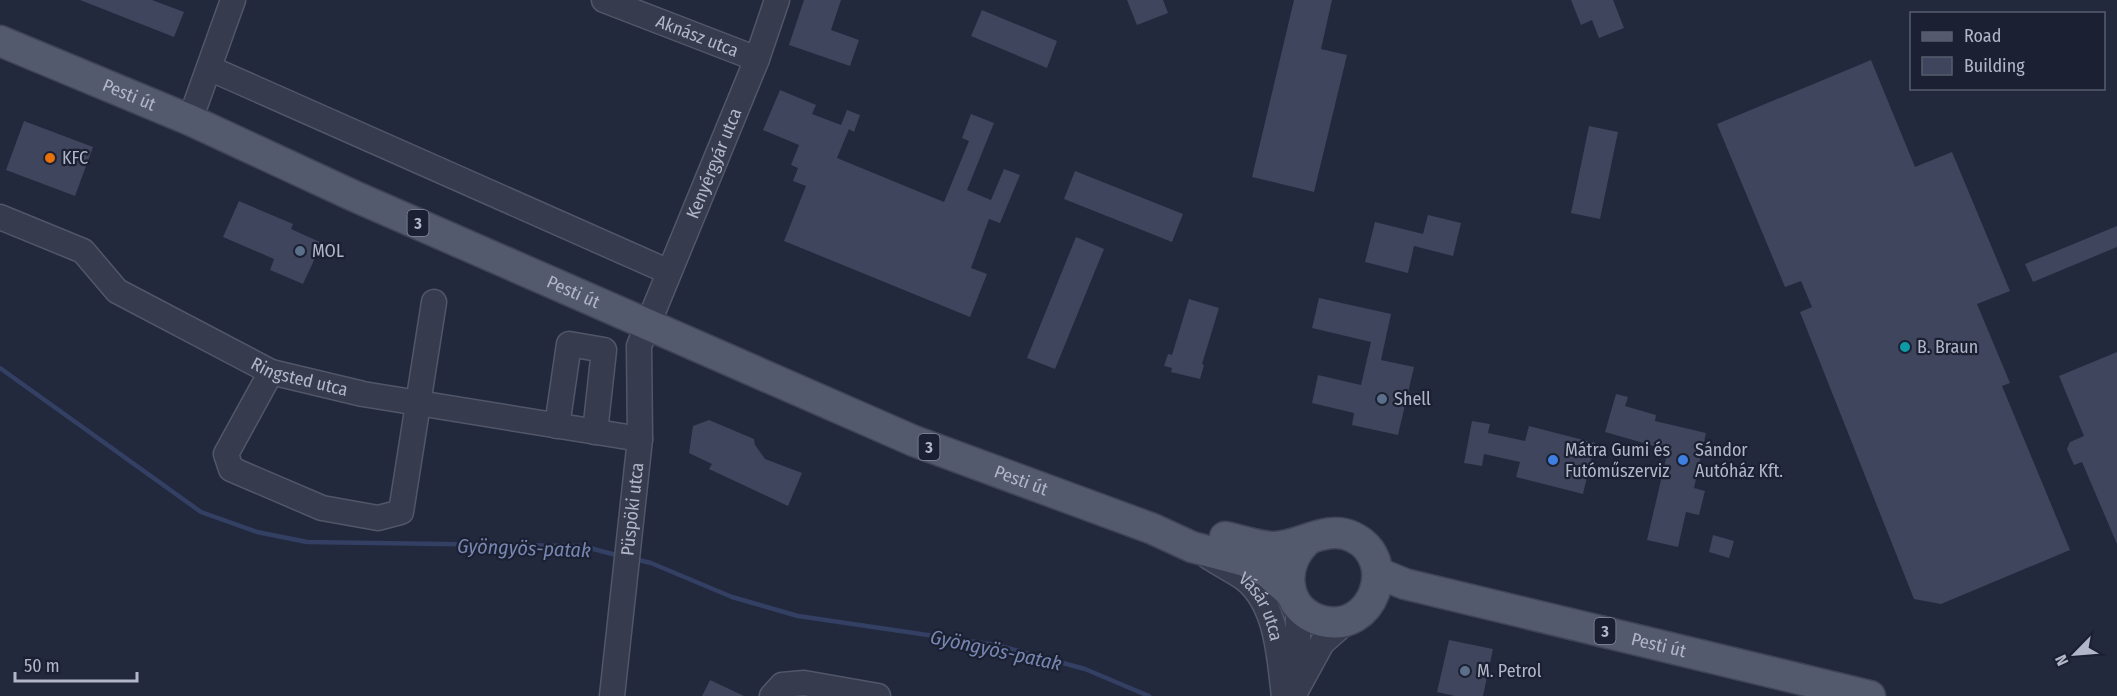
<svg xmlns="http://www.w3.org/2000/svg" width="2117" height="696" viewBox="0 0 2117 696" font-family="'Fira Sans Condensed',sans-serif">
<rect width="100%" height="100%" fill="#22293d"/>
<g fill="none" stroke-linecap="round" stroke-linejoin="round">
<!-- stream -->
<path stroke="#333f63" stroke-width="4.5" d="M0 368 201 512 257 532 307 542 582 546 620 556
M634 559 651 563 732 597 798 616 996 645 1085 669 1149 696"/>
</g>
<!-- building -->
<path fill="#3e455d" d="M80 0H152L184 12 174 37Z
M804 0H841L831 30 859 40 850 66 789 45Z
M1127 0H1163L1168 13 1137 25Z
M1294 0H1332L1321 49 1347 55 1314 192 1252 177Z
M1571 0H1613L1624 28 1599 38 1592 20 1581 25Z
M982 10 1057 41 1047 68 971 36Z
M1871 60 1915 167 1952 152 2010 291 1977 304 2010 383 2002 386 2070 550 1941 604 1914 599 1800 312 1812 307 1801 281 1785 287 1717 124Z
M780 90 816 105 812 114 841 125 847 110 860 115 854 132 849 129 837 158 944 202 969 141 962 138 971 114 994 123 967 190 991 200 1004 169 1020 175 1000 223 989 219 971 268 987 274 970 317 784 241 806 186 793 181 798 168 791 165 799 145 763 130Z
M24 121 93 147 75 196 6 170Z
M1589 126 1618 132 1600 219 1571 213Z
M1075 171 1183 214 1172 242 1064 199Z
M239 201 293 224 291 229 322 243 303 284 270 270 274 259 223 237Z
M1428 215 1461 223 1453 256 1414 246 1408 273 1365 262 1375 222 1423 234Z
M2117 226V247L2033 282 2025 264Z
M1076 237 1104 249 1055 369 1027 358Z
M1319 298 1391 314 1381 360 1414 367 1398 435 1352 425 1354 413 1312 403 1318 375 1361 385 1371 342 1312 328Z
M1189 299 1219 308 1202 364 1204 365 1200 379 1171 372 1172 368 1164 366 1168 354 1172 355Z
M2117 352V544L2082 462 2074 465 2067 449 2070 442 2084 436 2059 376Z
M1616 394 1628 397 1625 406 1656 415 1655 421 1706 433 1694 488 1705 491 1699 515 1686 512 1678 547 1647 540 1668 450 1605 432Z
M709 420 754 439 755 445 765 459 802 473 788 506 709 469 712 464 689 453 693 426Z
M1472 421 1490 424 1488 433 1525 441 1529 426 1595 443 1583 494 1516 477 1520 462 1484 454 1482 466 1464 463Z
M1713 535 1734 541 1729 558 1709 552Z
M1449 640 1493 649 1483 696H1455L1437 692Z
M710 680 744 696H702Z"/>
<g fill="none" stroke-linecap="round" stroke-linejoin="round">
<defs>
<g id="minor">
<path id="s1" d="M604 0 757 59"/>
<path d="M209 68 669 272"/>
<path d="M190 120 233 0"/>
<path id="s2" d="M0 217 83 251 117 291 271 372 363 394 640 439"/>
<path d="M271 372 226 454 231 469 322 508 378 518 401 512 434 302"/>
<path d="M557 426 569 344 604 350 595 432"/>
<path id="s3" d="M1209 557C1221 565 1234 571 1245 579 1278 606 1279 658 1284 696"/>
<path d="M1290 686 1298 640V605"/>
<path id="s4" d="M612 696 640 439 639 346 757 59 777 0"/>
<path d="M772 696 782 685 804 683 878 696"/>
<path d="M1293 696 1322 643 1348 620"/>
</g>
<g id="major">
<path id="s5" d="M0 41 190 120 354 196 914 441 1153 529 1192 547 1245 561 1267 572 1290 592"/>
<path d="M1225 537C1241 540 1257 547 1274 547 1301 547 1326 524 1353 537 1400 560 1373 634 1322 621 1282 610 1280 562 1309 539"/>
<path id="s6" d="M1378 573 1405 584 1870 696"/>
</g>
</defs>
<!-- minor casing -->
<use href="#minor" stroke="#515768" stroke-width="27"/>
<!-- major casing -->
<use href="#major" stroke="#3f4556" stroke-width="33"/>
<!-- minor -->
<use href="#minor" stroke="#363c4d" stroke-width="24"/>
<!-- major -->
<use href="#major" stroke="#545a6d" stroke-width="30"/>
</g>
<!-- markers -->
<circle fill="#e8710a" stroke="#1b2132" stroke-width="2" cx="50" cy="158" r="6"/>
<g fill="#5c6f8a" stroke="#1b2132" stroke-width="2">
<circle cx="300" cy="251" r="6"/>
<circle cx="1382" cy="399" r="6"/>
<circle cx="1465" cy="671" r="6"/>
</g>
<circle fill="#0f9aa8" stroke="#1b2132" stroke-width="2" cx="1905" cy="347" r="6"/>
<g fill="#3f7fe0" stroke="#1b2132" stroke-width="2">
<circle cx="1553" cy="460" r="6"/>
<circle cx="1683" cy="460" r="6"/>
</g>
<g text-anchor="middle" dominant-baseline="central" stroke-width="4.5" stroke-linejoin="round" paint-order="stroke">
<!-- shield labels -->
<g fill="#1b2132" stroke="#848a9b" stroke-width="1.5">
<rect x="407.5" y="210" width="21" height="26" rx="4.5"/>
<rect x="918.5" y="434" width="21" height="26" rx="4.5"/>
<rect x="1594.5" y="618" width="21" height="26" rx="4.5"/>
</g>
<g font-size="16" font-weight="bold" fill="#b1b7c8">
<text x="418" y="223">3</text>
<text x="929" y="447">3</text>
<text x="1605" y="631">3</text>
</g>
<!-- street labels -->
<g font-size="18" fill="#b1b7c8" stroke="#1b2132">
<text stroke="none"><textPath href="#s1" startOffset="100">Aknász utca</textPath></text>
<text stroke="none"><textPath href="#s5" startOffset="140">Pesti út</textPath></text>
<text stroke="none"><textPath href="#s4" startOffset="549">Kenyérgyár utca</textPath></text>
<text stroke="none"><textPath href="#s5" startOffset="626">Pesti út</textPath></text>
<text stroke="none"><textPath href="#s2" startOffset="345">Ringsted utca</textPath></text>
<text stroke="none"><textPath href="#s5" startOffset="1112">Pesti út</textPath></text>
<text stroke="none"><textPath href="#s4" startOffset="188">Püspöki utca</textPath></text>
<text stroke="none"><textPath href="#s3" startOffset="75">Vásár utca</textPath></text>
<text stroke="none"><textPath href="#s6" startOffset="290">Pesti út</textPath></text>
</g>
<!-- poi labels -->
<g font-size="18" fill="#b1b7c8" stroke="#1b2132" text-anchor="start">
<text x="62" y="158">KFC</text>
<text x="312" y="251">MOL</text>
<text x="1917" y="347">B. Braun</text>
<text x="1394" y="399">Shell</text>
<text x="1565" y="450">Mátra Gumi és<tspan x="1565" dy="21">Futóműszerviz</tspan></text>
<text x="1695" y="450">Sándor<tspan x="1695" dy="21">Autóház Kft.</tspan></text>
<text x="1477" y="671">M. Petrol</text>
</g>
<!-- water labels -->
<g font-size="20" font-style="italic" fill="#7887b2" stroke="#1b2132">
<text transform="translate(524 548) rotate(2)">Gyöngyös-patak</text>
<text transform="translate(996 650) rotate(12)">Gyöngyös-patak</text>
</g>
</g>
<!-- legend -->
<rect x="1910" y="12" width="195" height="78" fill="#1b2132" stroke="#575d6e" stroke-width="1.5"/>
<rect x="1922" y="32" width="30" height="9" fill="#545a6d" stroke="#575d6e" stroke-width="1.5"/>
<text x="1964" y="42" font-size="18" fill="#b1b7c8">Road</text>
<rect x="1922" y="57" width="30" height="18" fill="#3e455d" stroke="#575d6e" stroke-width="1.5"/>
<text x="1964" y="72" font-size="18" fill="#b1b7c8">Building</text>
<!-- north arrow -->
<g transform="translate(2075 654) rotate(245)" stroke="#1b2132" stroke-width="4.5" paint-order="stroke">
<path d="M0-4.5L10 22L0 15L-10 22Z" fill="#b1b7c8"/>
<text y="-9" font-size="16" font-weight="bold" text-anchor="middle" fill="#b1b7c8">N</text>
</g>
<!-- scale -->
<path d="M15 672v9h122v-9" fill="none" stroke="#b1b7c8" stroke-width="3"/>
<text x="24" y="672" font-size="18" fill="#b1b7c8" stroke="#1b2132" stroke-width="4.5" paint-order="stroke">50 m</text>
</svg>
